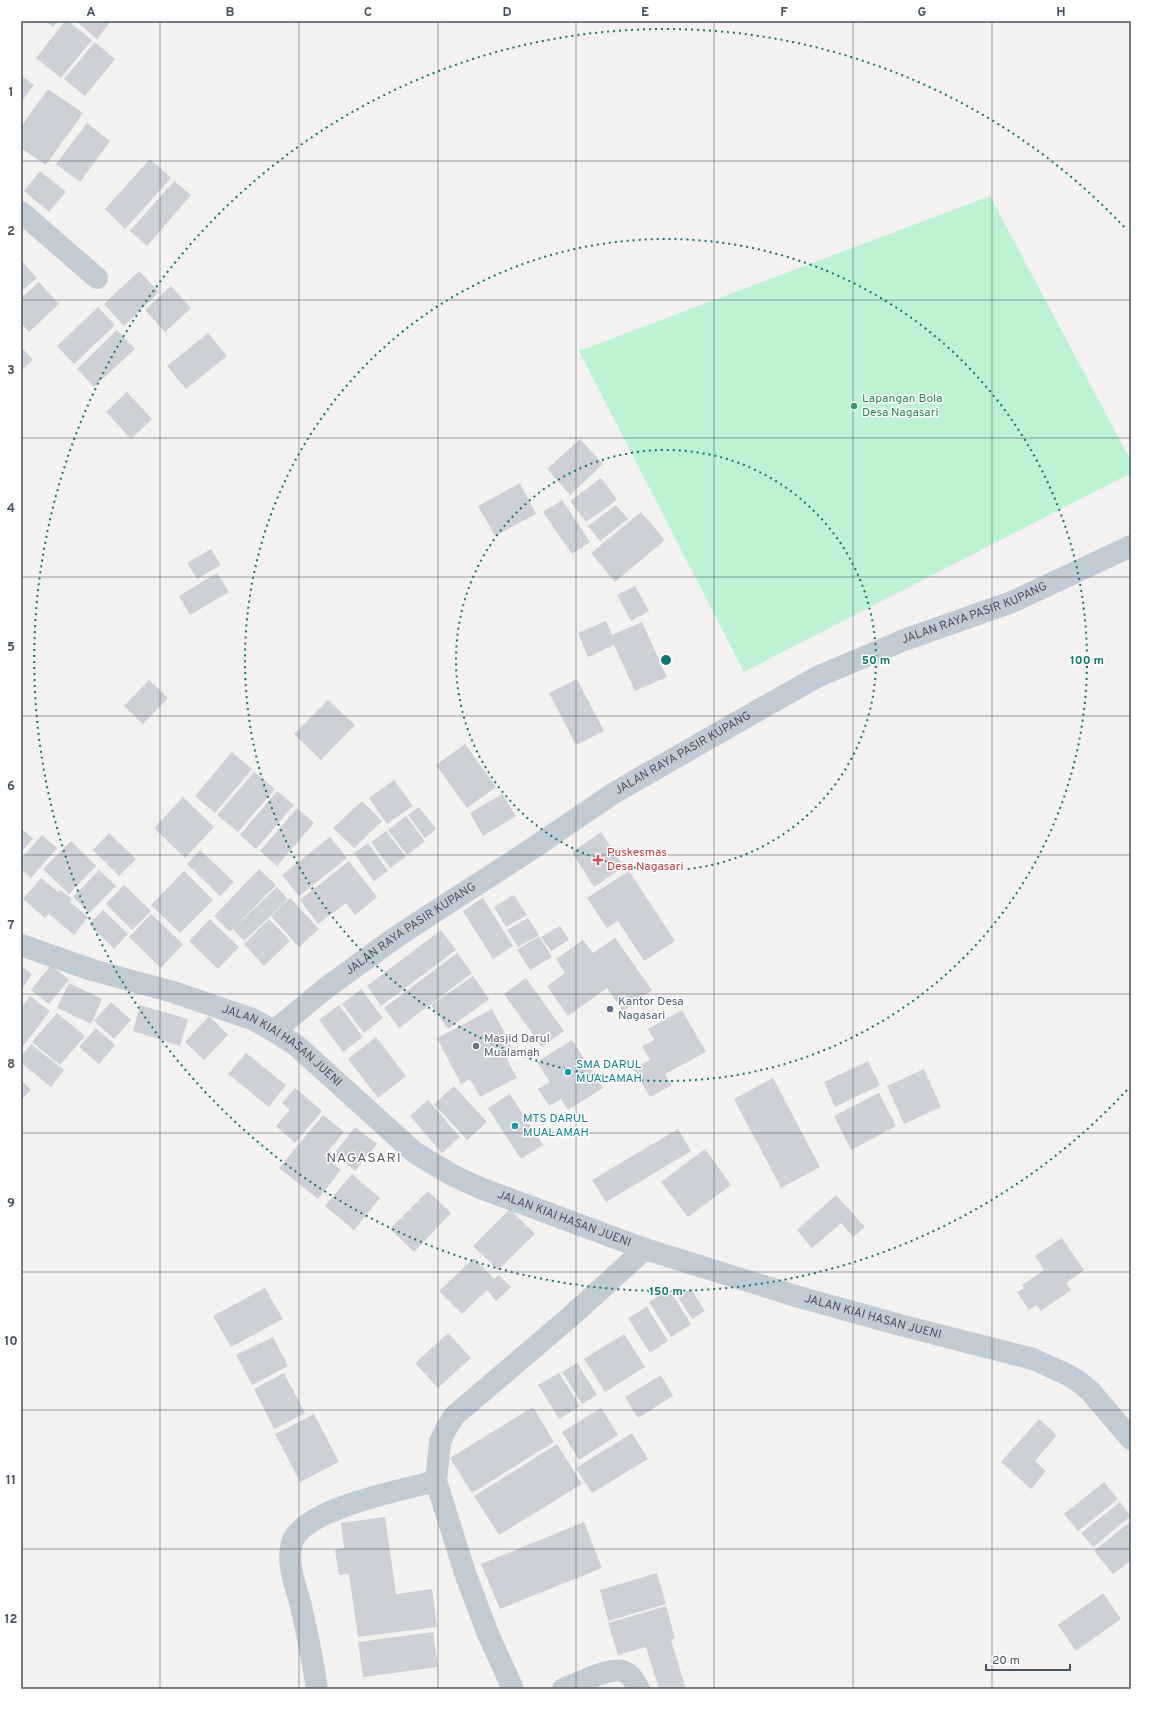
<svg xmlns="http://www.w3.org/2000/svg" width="1152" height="1710" viewBox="0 0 1152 1710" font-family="Overpass,sans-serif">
<rect width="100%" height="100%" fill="#f4f1f1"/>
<!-- green -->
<path fill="#bdf3d3" d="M990 196 1131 461V473L744 672 579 351Z"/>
<!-- building -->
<path fill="#cdd0d6" d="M46 21H58L53 27Z
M65 21H68L92 40 61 78 36 58Z
M76 21H111L97 39Z
M95 42 115 59 85 96 64 79Z
M21 75 34 85 21 102Z
M48 89 83 113 46 165 21 148V127Z
M87 123 110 141 80 182 56 164Z
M150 159 171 178 125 229 105 209Z
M40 171 66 192 49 212 24 191Z
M174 181 191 195 147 246 130 231Z
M21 260 37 278 21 291Z
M139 271 159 292 124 326 104 304Z
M39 282 59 304 29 332 21 323V298Z
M171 286 191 308 165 332 145 310Z
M98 307 115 325 74 364 57 346Z
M117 330 135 349 94 387 77 369Z
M208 333 227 356 186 389 167 366Z
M21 347 33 360 21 371Z
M127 392 152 419 131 439 106 412Z
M580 439 603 464 570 495 547 469Z
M601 478 617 500 586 522 570 501Z
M520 483 536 514 495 536 478 506Z
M562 500 590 542 572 554 543 512Z
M616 505 628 519 600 541 588 526Z
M641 512 665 540 615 582 591 553Z
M211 549 221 565 197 579 187 563Z
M217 573 229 592 190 615 179 596Z
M635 586 649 611 631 621 617 595Z
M606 621 612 635 642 622 667 677 635 691 614 645 588 657 578 633Z
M577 679 604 731 576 745 549 693Z
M149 680 168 698 143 724 124 706Z
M328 700 355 725 321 760 294 734Z
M465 744 496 787 467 808 436 765Z
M232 752 252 769 215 813 195 796Z
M254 772 275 789 238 832 217 815Z
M394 780 413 806 387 824 369 798Z
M277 791 294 805 256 849 240 835Z
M502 794 516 816 483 836 470 813Z
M183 797 214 827 185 858 154 828Z
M362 801 382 821 354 848 333 828Z
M419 807 436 829 425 838 408 815Z
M297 808 314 823 277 866 260 851Z
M406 816 425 841 407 855 388 830Z
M21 828 33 839 21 852Z
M386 831 406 857 390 868 371 842Z
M601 832 624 867 594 887 572 852Z
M109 833 136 859 119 876 93 850Z
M42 835 57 848 31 878 21 869V859Z
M330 837 347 858 299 896 282 875Z
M71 841 96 866 69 894 43 869Z
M368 843 388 871 374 881 354 853Z
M200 850 234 882 220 896 187 864Z
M349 861 377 897 355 915 346 903 318 924 300 900Z
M259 869 276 885 230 932 214 916Z
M99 870 116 886 89 913 73 897Z
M184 871 213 900 180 933 151 905Z
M629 871 675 941 644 961 618 921 607 928 587 898Z
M41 878 58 892 60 890 72 899 70 902 88 917 74 935 49 914 45 918 23 899Z
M124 885 151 911 132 930 106 904Z
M277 887 288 899 244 941 233 929Z
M514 895 527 915 506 927 494 907Z
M290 898 319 929 299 947 271 916Z
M483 898 513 946 493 959 463 911Z
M103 910 128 934 114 949 89 924Z
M151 914 183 944 161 968 129 937Z
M528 918 539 935 518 947 507 930Z
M210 919 239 947 218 969 189 941Z
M269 919 290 941 264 966 244 944Z
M560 926 569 940 551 951 541 937Z
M441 930 456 950 381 1006 367 986Z
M539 936 552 957 530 970 517 950Z
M615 938 652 990 623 1011 607 988 568 1016 547 986 565 973 556 959 583 940 593 953Z
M457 953 472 973 399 1028 384 1008Z
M51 965 69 980 49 1004 31 990Z
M21 966 32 974 21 991Z
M473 976 489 999 448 1029 431 1005Z
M526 978 564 1031 542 1047 504 994Z
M69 983 102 999 91 1024 57 1008Z
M361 989 383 1018 364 1033 342 1004Z
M30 996 50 1011 21 1049V1008Z
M111 1002 131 1020 114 1039 94 1021Z
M140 1005 188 1019 180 1046 133 1031Z
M339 1005 363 1037 343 1052 319 1020Z
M492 1009 516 1055 507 1059 517 1078 480 1097 470 1079 461 1084 437 1038Z
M682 1010 706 1052 665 1074 672 1085 650 1097 634 1069 650 1060 642 1046 654 1040 648 1029Z
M57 1013 85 1036 60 1065 32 1042Z
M209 1016 228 1035 204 1060 185 1042Z
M96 1028 115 1045 99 1064 79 1047Z
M376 1037 406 1076 378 1098 348 1059Z
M572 1040 603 1088 568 1110 561 1099 549 1106 538 1089 550 1082 537 1062Z
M31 1044 64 1070 51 1087 21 1063V1056Z
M246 1053 286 1085 269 1107 228 1074Z
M868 1061 880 1085 835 1107 824 1082Z
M924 1069 941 1107 904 1124 887 1086Z
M773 1078 820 1167 781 1188 734 1099Z
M21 1080 31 1090 21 1100Z
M454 1086 487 1122 467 1140 434 1104Z
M295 1088 322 1111 295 1143 276 1126 290 1110 282 1103Z
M879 1093 896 1126 851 1150 834 1116Z
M510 1094 543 1145 521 1159 488 1108Z
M428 1100 460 1137 442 1153 410 1116Z
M323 1115 344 1132 324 1156 341 1170 318 1199 279 1168Z
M355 1127 377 1144 355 1171 334 1154Z
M678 1129 691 1151 606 1202 592 1180Z
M705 1149 731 1185 688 1217 661 1182Z
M352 1174 380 1198 354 1230 325 1206Z
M428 1191 451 1213 414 1252 390 1229Z
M836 1195 865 1227 853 1237 841 1223 812 1248 797 1230Z
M510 1209 535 1234 498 1270 473 1246Z
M1062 1238 1084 1270 1066 1283 1071 1290 1041 1311 1036 1305 1029 1310 1017 1292 1024 1288 1022 1285 1044 1270 1035 1256Z
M474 1258 494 1279 499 1275 511 1287 496 1301 487 1290 462 1314 439 1291Z
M265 1288 283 1319 231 1347 213 1316Z
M669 1289 691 1324 671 1337 649 1302Z
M691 1289 705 1311 692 1319 678 1297Z
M647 1307 668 1341 650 1353 628 1318Z
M448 1333 471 1358 438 1388 415 1363Z
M624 1334 645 1367 605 1392 584 1359Z
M273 1337 288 1366 252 1385 236 1355Z
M577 1363 597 1395 582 1404 562 1372Z
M284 1373 305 1413 274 1429 254 1389Z
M559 1373 580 1406 559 1419 538 1385Z
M661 1375 673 1396 638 1418 625 1397Z
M533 1407 554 1442 472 1493 450 1458Z
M601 1408 618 1435 579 1460 562 1432Z
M314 1414 339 1462 300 1482 275 1434Z
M1039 1419 1057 1435 1035 1461 1046 1471 1031 1489 1001 1462Z
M632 1433 648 1459 592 1493 576 1468Z
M557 1444 582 1484 499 1535 474 1496Z
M1104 1482 1118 1499 1078 1531 1064 1514Z
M1120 1502 1131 1516 1093 1547 1081 1533Z
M385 1517 396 1594 432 1589 437 1627 358 1637 349 1574 339 1575 335 1550 344 1548 341 1523Z
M1131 1521V1560L1113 1574 1094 1551Z
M584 1522 602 1568 500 1609 481 1564Z
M657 1573 666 1604 608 1621 600 1590Z
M1103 1593 1121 1619 1076 1651 1058 1625Z
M666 1606 675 1638 671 1640 686 1689H659L646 1647 618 1655 608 1623Z
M433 1632 438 1667 363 1677 358 1642Z"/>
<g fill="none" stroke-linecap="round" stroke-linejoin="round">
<!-- minor -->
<path stroke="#c1cbd4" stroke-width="22" d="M21 212 97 278
M317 1689C313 1661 307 1633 301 1606 296 1586 286 1564 292 1543 303 1508 403 1490 436 1481
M513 1689 488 1634 465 1573 436 1481 440 1442 446 1429 454 1416 570 1317 645 1249
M563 1689C577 1684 609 1667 623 1671 631 1674 635 1682 639 1689"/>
<!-- tertiary -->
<g stroke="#c1cbd4" stroke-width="22">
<path id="s1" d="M21 945 92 970 173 992 252 1019 274 1031 297 1046 414 1152 452 1175 480 1188 645 1249 799 1297 900 1325 1033 1359 1066 1374 1078 1381 1090 1391 1131 1439"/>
<path id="s2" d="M274 1031 326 988 399 935 527 852 614 793 727 728 817 677 904 640 1012 602 1131 546"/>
</g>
</g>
<!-- grid -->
<path fill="none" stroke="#475460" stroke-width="1" stroke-opacity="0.55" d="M160 21V1689M299 21V1689M438 21V1689M576 21V1689M714 21V1689M853 21V1689M992 21V1689M21 161H1131M21 300H1131M21 438H1131M21 577H1131M21 716H1131M21 855H1131M21 994H1131M21 1133H1131M21 1272H1131M21 1410H1131M21 1549H1131"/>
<!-- distance rings -->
<g fill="none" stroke="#0f766e" stroke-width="2" stroke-dasharray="2 4">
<circle cx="666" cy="660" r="210"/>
<circle cx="666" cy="660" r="421"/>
<path d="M1127 1090A631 631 0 1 1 1127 230"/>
</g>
<!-- markers -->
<circle fill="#2e9e5b" stroke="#fff" stroke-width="1.5" cx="854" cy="406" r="4"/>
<path fill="#e0444e" stroke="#fff" stroke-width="1.5" d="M596 854h4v4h4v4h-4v4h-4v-4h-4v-4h4z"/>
<circle fill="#5c6f8a" stroke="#fff" stroke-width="1.5" cx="610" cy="1009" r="4"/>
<circle fill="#6b7280" stroke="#fff" stroke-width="1.5" cx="476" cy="1046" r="4"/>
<g fill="#0f9aa8" stroke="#fff" stroke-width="1.5">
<circle cx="568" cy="1072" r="4"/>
<circle cx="515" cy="1126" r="4"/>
</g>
<g text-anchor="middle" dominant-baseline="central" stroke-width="3" stroke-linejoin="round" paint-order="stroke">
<!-- leisure labels -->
<g font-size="12" fill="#27864d" stroke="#fff" text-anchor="start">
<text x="862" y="399">Lapangan Bola<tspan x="862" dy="14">Desa Nagasari</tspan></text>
</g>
<!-- street labels -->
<g font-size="12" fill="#475460" stroke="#fff">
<text stroke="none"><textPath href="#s2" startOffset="819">JALAN RAYA PASIR KUPANG</textPath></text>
<text stroke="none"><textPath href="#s2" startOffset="495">JALAN RAYA PASIR KUPANG</textPath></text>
<text stroke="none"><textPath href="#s2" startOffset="171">JALAN RAYA PASIR KUPANG</textPath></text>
<text stroke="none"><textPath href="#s1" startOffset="282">JALAN KIAI HASAN JUENI</textPath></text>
<text stroke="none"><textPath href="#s1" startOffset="618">JALAN KIAI HASAN JUENI</textPath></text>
<text stroke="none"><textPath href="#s1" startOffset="942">JALAN KIAI HASAN JUENI</textPath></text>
</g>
<!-- health labels -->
<g font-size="12" fill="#be3a42" stroke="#fff" text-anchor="start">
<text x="607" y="853">Puskesmas<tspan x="607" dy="14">Desa Nagasari</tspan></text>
</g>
<!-- service labels -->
<g font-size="12" fill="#4e5e75" stroke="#fff" text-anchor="start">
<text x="618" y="1002">Kantor Desa<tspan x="618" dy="14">Nagasari</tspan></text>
</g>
<!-- worship labels -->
<g font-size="12" fill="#5b616d" stroke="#fff" text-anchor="start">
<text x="484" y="1039">Masjid Darul<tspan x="484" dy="14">Mualamah</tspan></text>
</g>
<!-- culture labels -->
<g font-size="12" fill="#0d838f" stroke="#fff" text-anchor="start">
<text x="576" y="1065">SMA DARUL<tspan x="576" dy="14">MUALAMAH</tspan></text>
<text x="523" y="1119">MTS DARUL<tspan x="523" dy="14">MUALAMAH</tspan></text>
</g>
<!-- quarter labels -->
<g font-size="14" letter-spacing="1" fill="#5d6167" stroke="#fff">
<text x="364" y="1158">NAGASARI</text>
</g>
</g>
<circle cx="666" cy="660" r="6" fill="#0f766e" stroke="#fff" stroke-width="2"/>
<g font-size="12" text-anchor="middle" font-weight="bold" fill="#0f766e" stroke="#fff" stroke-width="3" stroke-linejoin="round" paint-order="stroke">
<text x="876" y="664">50 m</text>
<text x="1087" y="664">100 m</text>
<text x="666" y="1295">150 m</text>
</g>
<!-- border -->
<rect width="1152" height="1710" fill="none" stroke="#ffffff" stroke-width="44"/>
<!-- scale -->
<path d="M986 1664v6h84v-6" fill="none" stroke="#475460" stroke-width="2"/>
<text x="992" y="1664" font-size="12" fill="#475460" stroke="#ffffff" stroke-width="3" paint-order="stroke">20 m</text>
<rect x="22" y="22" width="1108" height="1666" fill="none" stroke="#475460" stroke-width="1.5"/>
<g font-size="13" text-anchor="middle" font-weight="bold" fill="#475460">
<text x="91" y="16">A</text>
<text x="230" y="16">B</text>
<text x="368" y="16">C</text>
<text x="507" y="16">D</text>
<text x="645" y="16">E</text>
<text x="784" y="16">F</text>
<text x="922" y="16">G</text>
<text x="1061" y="16">H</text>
<text x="11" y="96">1</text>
<text x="11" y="235">2</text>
<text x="11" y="374">3</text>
<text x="11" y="512">4</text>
<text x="11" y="651">5</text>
<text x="11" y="790">6</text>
<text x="11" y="929">7</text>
<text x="11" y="1068">8</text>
<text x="11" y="1207">9</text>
<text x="11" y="1345">10</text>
<text x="11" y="1484">11</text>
<text x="11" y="1623">12</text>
</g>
</svg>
